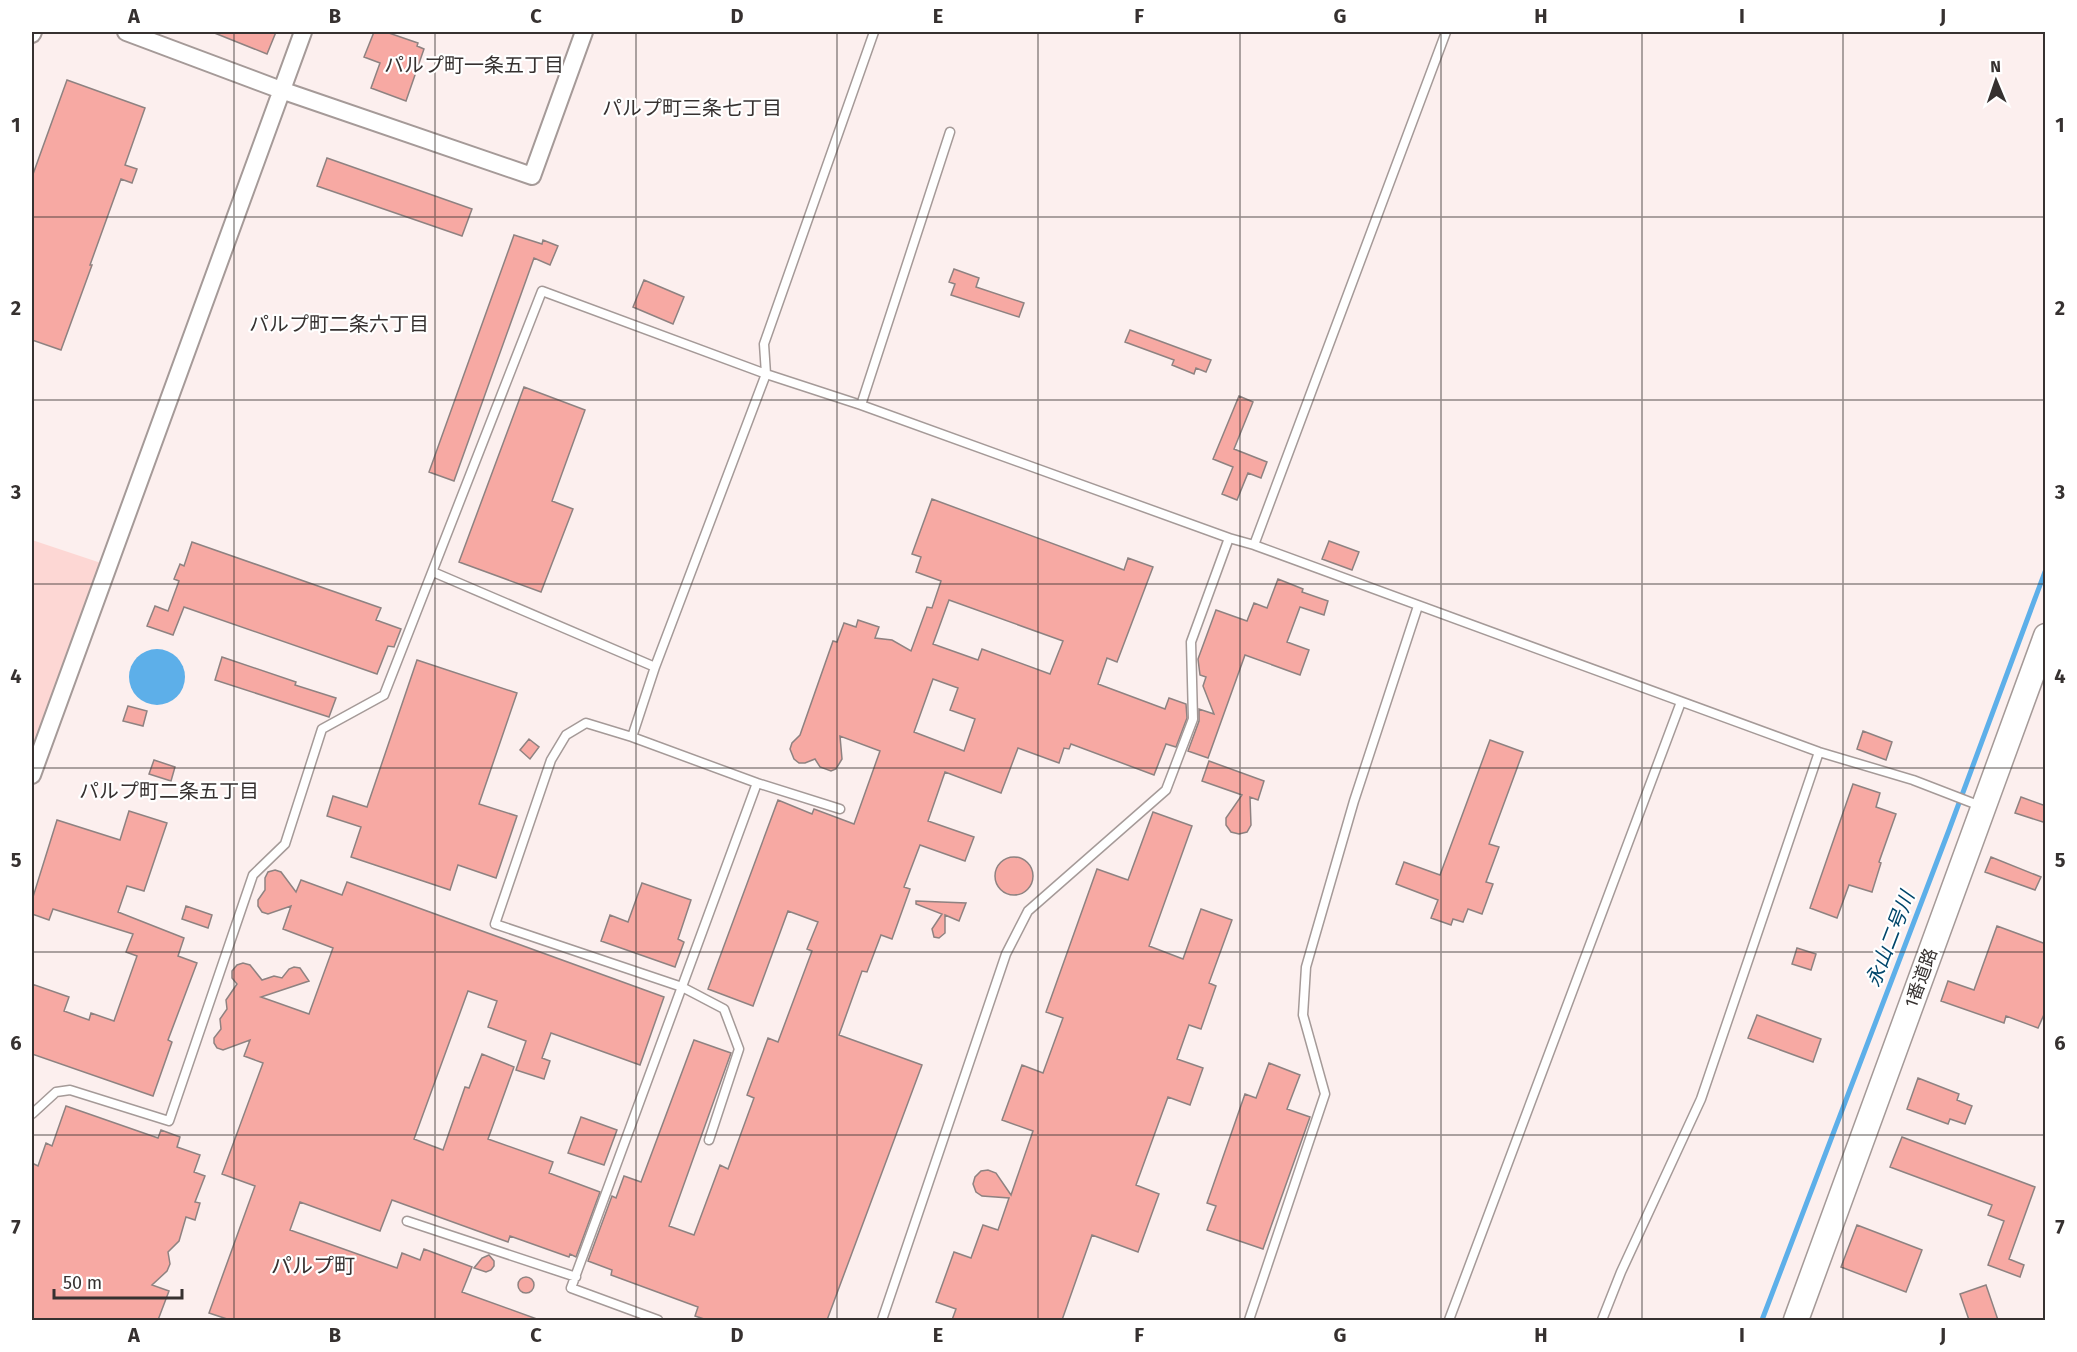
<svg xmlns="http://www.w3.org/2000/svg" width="2077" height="1352" viewBox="0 0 2077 1352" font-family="'Fira Sans','Noto Sans JP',sans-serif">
<rect width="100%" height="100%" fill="#fcefee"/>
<!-- green -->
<path fill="#fdd7d4" d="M32 540 101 563 32 754Z"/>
<!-- water -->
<path fill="#5dafe9" d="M129 677a28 28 0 1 1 56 0a28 28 0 1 1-56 0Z"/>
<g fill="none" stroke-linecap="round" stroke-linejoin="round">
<!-- stream -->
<path stroke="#5dafe9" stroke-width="5" d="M1762 1320 1949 830 2046 569"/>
</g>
<!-- building -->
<path fill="#f7a9a3" stroke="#8e8281" stroke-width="1.5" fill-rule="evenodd" d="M212 32H276L267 54Z
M374 32H386L418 43 417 46 424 49 406 101 371 88 380 63 364 57Z
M67 80 145 108 125 165 137 169 132 183 121 179 90 265H92L61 350 32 340V177Z
M327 158 472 209 462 236 317 186Z
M514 235 542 244 543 240 558 246 550 265 534 258 454 481 429 472Z
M954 269 979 278 976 287 1024 303 1019 317 951 295 955 284 949 282Z
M644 280 684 297 673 324 633 307Z
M1130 330 1211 360 1206 372 1196 368 1194 374 1172 365 1174 360 1125 342Z
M524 387 585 410 552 501 573 509 541 592 459 562Z
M1239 396 1253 402 1234 449 1267 462 1261 478 1248 473 1237 500 1222 494 1233 467 1213 459Z
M932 499 1124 570 1128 558 1153 567 1117 662 1107 658 1098 684 1165 709 1169 698 1186 704 1187 718 1176 747 1166 744 1154 775 1071 744 1069 749 1064 748 1059 763 1018 748 1001 793 945 772 928 821 974 837 965 861 920 845 904 887 910 889 892 939 881 935 867 972 862 971 839 1035 922 1065 827 1320H707L695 1316 698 1307 611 1275 612 1270 588 1261 612 1196 616 1198 624 1176 641 1182 694 1040 731 1053 669 1226 694 1235 720 1165 728 1169 754 1098 747 1095 768 1038 778 1042 812 951 807 949 818 922 788 911 753 1006 708 989 778 800 812 814 814 809 854 824 880 751 840 736 842 759 836 769 831 771 820 767 815 759 805 763H799L794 759 790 749 792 743 800 735 833 641 837 642 844 623 856 627 858 620 879 627 875 638 892 640 911 651 927 607 932 608 941 581 916 572 921 557 912 554ZM949 600 1063 641 1050 674 982 649 978 660 933 644ZM933 679 958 688 950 710 975 719 964 751 914 732Z
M1329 541 1359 552 1352 570 1322 559Z
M192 542 381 608 376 620 401 629 394 647 388 646 377 674 184 607 173 635 147 626 155 606 168 611 179 581 174 579 180 564 184 566Z
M1278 579 1303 589 1302 592 1328 601 1324 615 1300 607 1287 642 1309 650 1300 675 1245 655 1208 758 1188 751 1199 721V709L1214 714 1203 686 1206 677 1200 675 1198 659 1216 610 1247 621 1254 603 1267 608Z
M222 657 296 682 295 685 336 698 329 717 215 680Z
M417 660 517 693 479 804 517 816 496 878 458 865 450 890 351 857 361 827 327 816 333 796 367 807Z
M128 706 147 711 143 726 123 721Z
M1863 731 1892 742 1886 760 1857 749Z
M529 739 539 747 530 759 520 750Z
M1490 740 1523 752 1489 844 1499 847 1486 882 1493 884 1482 914 1468 909 1463 922 1453 919 1451 925 1431 918 1438 900 1396 884 1404 862 1440 875Z
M154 760 175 767 171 781 149 774Z
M1209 761 1264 781 1258 800 1250 797 1251 825 1247 832 1239 834 1231 832 1226 825V818L1242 795 1202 781Z
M1853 784 1880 793 1876 807 1896 814 1879 862 1881 863 1872 892 1849 885 1837 918 1810 908Z
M2021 797 2046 806V823L2015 813Z
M129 811 167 823 144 891 127 886 118 912 184 938 178 956 197 963 168 1040 172 1042 153 1096 32 1054V984L69 997 64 1011 89 1020 91 1013 114 1021 137 956 126 952 133 934 53 909 49 920 32 914V900L57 820 120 840Z
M1153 812 1192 826 1149 946 1183 959 1201 909 1232 920 1209 983 1216 986 1201 1029 1189 1025 1177 1059 1203 1068 1190 1105 1168 1097 1136 1185 1159 1194 1138 1252 1092 1235 1062 1320H952L956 1309 936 1302 954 1252 971 1258 983 1225 998 1230 1009 1198 982 1196 976 1192 973 1184 975 1177 981 1171 988 1170 996 1173 1011 1195 1033 1131 1002 1120 1022 1065 1043 1073 1063 1018 1046 1012 1097 869 1128 880Z
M995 876a19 19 0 1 1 38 0a19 19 0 1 1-38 0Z
M1991 857 2041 877 2035 890 1985 872Z
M275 870 281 872 296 892 301 880 342 895 347 882 664 997 640 1065 551 1033 542 1058 550 1061 544 1079 516 1070 526 1041 488 1027 497 1001 468 991 414 1139 443 1150 465 1087 469 1088 482 1054 514 1067 488 1139 553 1162 549 1173 600 1192 576 1257 570 1254 569 1257 510 1236 508 1242 392 1200 380 1231 300 1202 290 1230 397 1268 402 1253 420 1260 424 1249 472 1267 462 1292 537 1319 536 1320H230L209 1313 255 1186 222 1174 263 1063 244 1056 250 1040 223 1050 217 1048 214 1043V1038L221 1029 220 1019 227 1009 226 1000 237 984 232 978V971L237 965 243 963 250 965 262 980 274 976 282 978 289 969 294 967 300 968 309 981 261 997 309 1014 333 948 283 929 291 906 268 914 262 912 258 906V900L265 890V878L268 872Z
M642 883 691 900 678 939 684 942 675 967 601 941 610 915 628 922Z
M916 901 966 903 959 921 945 915V933L939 938 934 937 932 929 942 914 916 904Z
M186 906 212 915 208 928 182 919Z
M1997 926 2046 944V1010L2038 1028 2006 1016 2004 1023 1941 1001 1948 981 1974 990Z
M1797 948 1816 954 1811 970 1792 964Z
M1757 1015 1821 1039 1813 1062 1748 1038Z
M1269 1063 1300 1075 1287 1109 1310 1117 1263 1249 1207 1230 1216 1206 1207 1203 1245 1094 1256 1098Z
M1918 1078 1959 1094 1957 1100 1972 1106 1965 1124 1950 1119 1948 1124 1907 1109Z
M66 1106 158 1138 161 1130 180 1137 177 1147 200 1155 194 1172 205 1176 195 1202 200 1203 195 1220 186 1217 179 1241 168 1252 170 1264 167 1271 152 1285 169 1291 158 1320H32V1163L38 1166 46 1143 52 1146Z
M581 1117 617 1130 604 1165 568 1153Z
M1902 1137 2035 1187 2009 1259 2024 1265 2020 1277 1988 1265 2004 1221 1988 1215 1992 1205 1890 1167Z
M1857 1225 1922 1250 1906 1292 1841 1267Z
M489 1255 494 1261V1266L491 1270 486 1272 474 1268 482 1258Z
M518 1285a8 8 0 1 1 16 0a8 8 0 1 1-16 0Z
M1986 1285 1998 1320H1969L1960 1294Z"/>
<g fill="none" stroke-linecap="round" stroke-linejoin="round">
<defs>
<path id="lane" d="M861 405 950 132
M1254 545 1446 32
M433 572 655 667
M632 737 586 723 566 735 551 760 495 924 682 987 724 1009 739 1049 709 1140
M840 809 757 783 632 737 655 667 766 374 764 344 874 32
M32 1114 56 1092 70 1090 169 1121 253 875 285 844 322 729 384 695 542 291 766 374 861 405 1229 538 1254 545 1819 752 1913 780 1983 807
M407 1221 576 1277
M658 1320 571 1288 757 783
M882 1320 1006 954 1028 911 1166 790 1193 719 1191 642 1229 538
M1249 1320 1325 1094 1303 1015 1306 967 1354 801 1418 606
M1449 1320 1681 702
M1602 1320 1621 1272 1701 1099 1819 752"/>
<path id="street" d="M126 32 281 90 532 176 584 32
M32 34 33 32
M32 775 303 32"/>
<path id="secondary" d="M1796 1320 2046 636"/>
</defs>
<!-- lane casing -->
<use href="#lane" stroke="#a59a98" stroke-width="11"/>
<!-- street casing -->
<use href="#street" stroke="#a59a98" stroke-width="20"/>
<!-- secondary casing -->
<use href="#secondary" stroke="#a59a98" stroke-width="27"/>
<!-- lane -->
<use href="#lane" stroke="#fff" stroke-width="8"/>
<!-- street -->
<use href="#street" stroke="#fff" stroke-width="16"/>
<!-- secondary -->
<use href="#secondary" stroke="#fff" stroke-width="24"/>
</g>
<!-- grid -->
<path fill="none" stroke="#363130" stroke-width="1.5" stroke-opacity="0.55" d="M234 32V1320M435 32V1320M636 32V1320M837 32V1320M1038 32V1320M1240 32V1320M1441 32V1320M1642 32V1320M1843 32V1320M32 217H2046M32 400H2046M32 584H2046M32 768H2046M32 952H2046M32 1135H2046"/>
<g text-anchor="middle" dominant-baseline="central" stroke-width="4.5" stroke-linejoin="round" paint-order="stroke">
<!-- street labels -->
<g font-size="18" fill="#363130" stroke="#fff">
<text transform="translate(1921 978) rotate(-70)">1番道路</text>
</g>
<!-- neighbourhood labels -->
<g font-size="20" fill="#363130" stroke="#fff">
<text x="474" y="65">パルプ町一条五丁目</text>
<text x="692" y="108">パルプ町三条七丁目</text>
<text x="339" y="324">パルプ町二条六丁目</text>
<text x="169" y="791">パルプ町二条五丁目</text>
</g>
<!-- water labels -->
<g font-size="20" font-style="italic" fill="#01466b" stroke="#fff">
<text transform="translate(1890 939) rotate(-69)">永山二号川</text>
</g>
<!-- quarter labels -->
<g font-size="21" fill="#363130" stroke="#fff">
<text x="313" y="1266">パルプ町</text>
</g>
</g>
<!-- border -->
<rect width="2077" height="1352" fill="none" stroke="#ffffff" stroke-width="66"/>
<!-- north arrow -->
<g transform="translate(1996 81) rotate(358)" stroke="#ffffff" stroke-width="4.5" paint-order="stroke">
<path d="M0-4.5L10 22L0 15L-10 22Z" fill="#363130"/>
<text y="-9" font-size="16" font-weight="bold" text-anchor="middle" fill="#363130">N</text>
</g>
<!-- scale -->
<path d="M54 1289v9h128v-9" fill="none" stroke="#363130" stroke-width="3"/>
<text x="63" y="1289" font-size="18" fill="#363130" stroke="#ffffff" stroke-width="4.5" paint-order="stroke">50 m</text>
<rect x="33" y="33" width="2011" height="1286" fill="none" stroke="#363130" stroke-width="2"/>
<g font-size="20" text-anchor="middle" font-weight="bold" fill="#363130">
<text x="134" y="23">A</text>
<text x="335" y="23">B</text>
<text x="536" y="23">C</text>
<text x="737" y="23">D</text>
<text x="938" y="23">E</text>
<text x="1139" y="23">F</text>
<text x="1340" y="23">G</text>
<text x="1541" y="23">H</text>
<text x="1742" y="23">I</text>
<text x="1943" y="23">J</text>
<text x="16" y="132">1</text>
<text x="2060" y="132">1</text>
<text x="16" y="315">2</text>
<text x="2060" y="315">2</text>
<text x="16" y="499">3</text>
<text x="2060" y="499">3</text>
<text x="16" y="683">4</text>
<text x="2060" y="683">4</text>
<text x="16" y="867">5</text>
<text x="2060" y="867">5</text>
<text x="16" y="1050">6</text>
<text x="2060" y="1050">6</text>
<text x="16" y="1234">7</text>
<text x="2060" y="1234">7</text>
<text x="134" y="1342">A</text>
<text x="335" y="1342">B</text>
<text x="536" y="1342">C</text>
<text x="737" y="1342">D</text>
<text x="938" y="1342">E</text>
<text x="1139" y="1342">F</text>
<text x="1340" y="1342">G</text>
<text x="1541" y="1342">H</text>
<text x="1742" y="1342">I</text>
<text x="1943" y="1342">J</text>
</g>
</svg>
